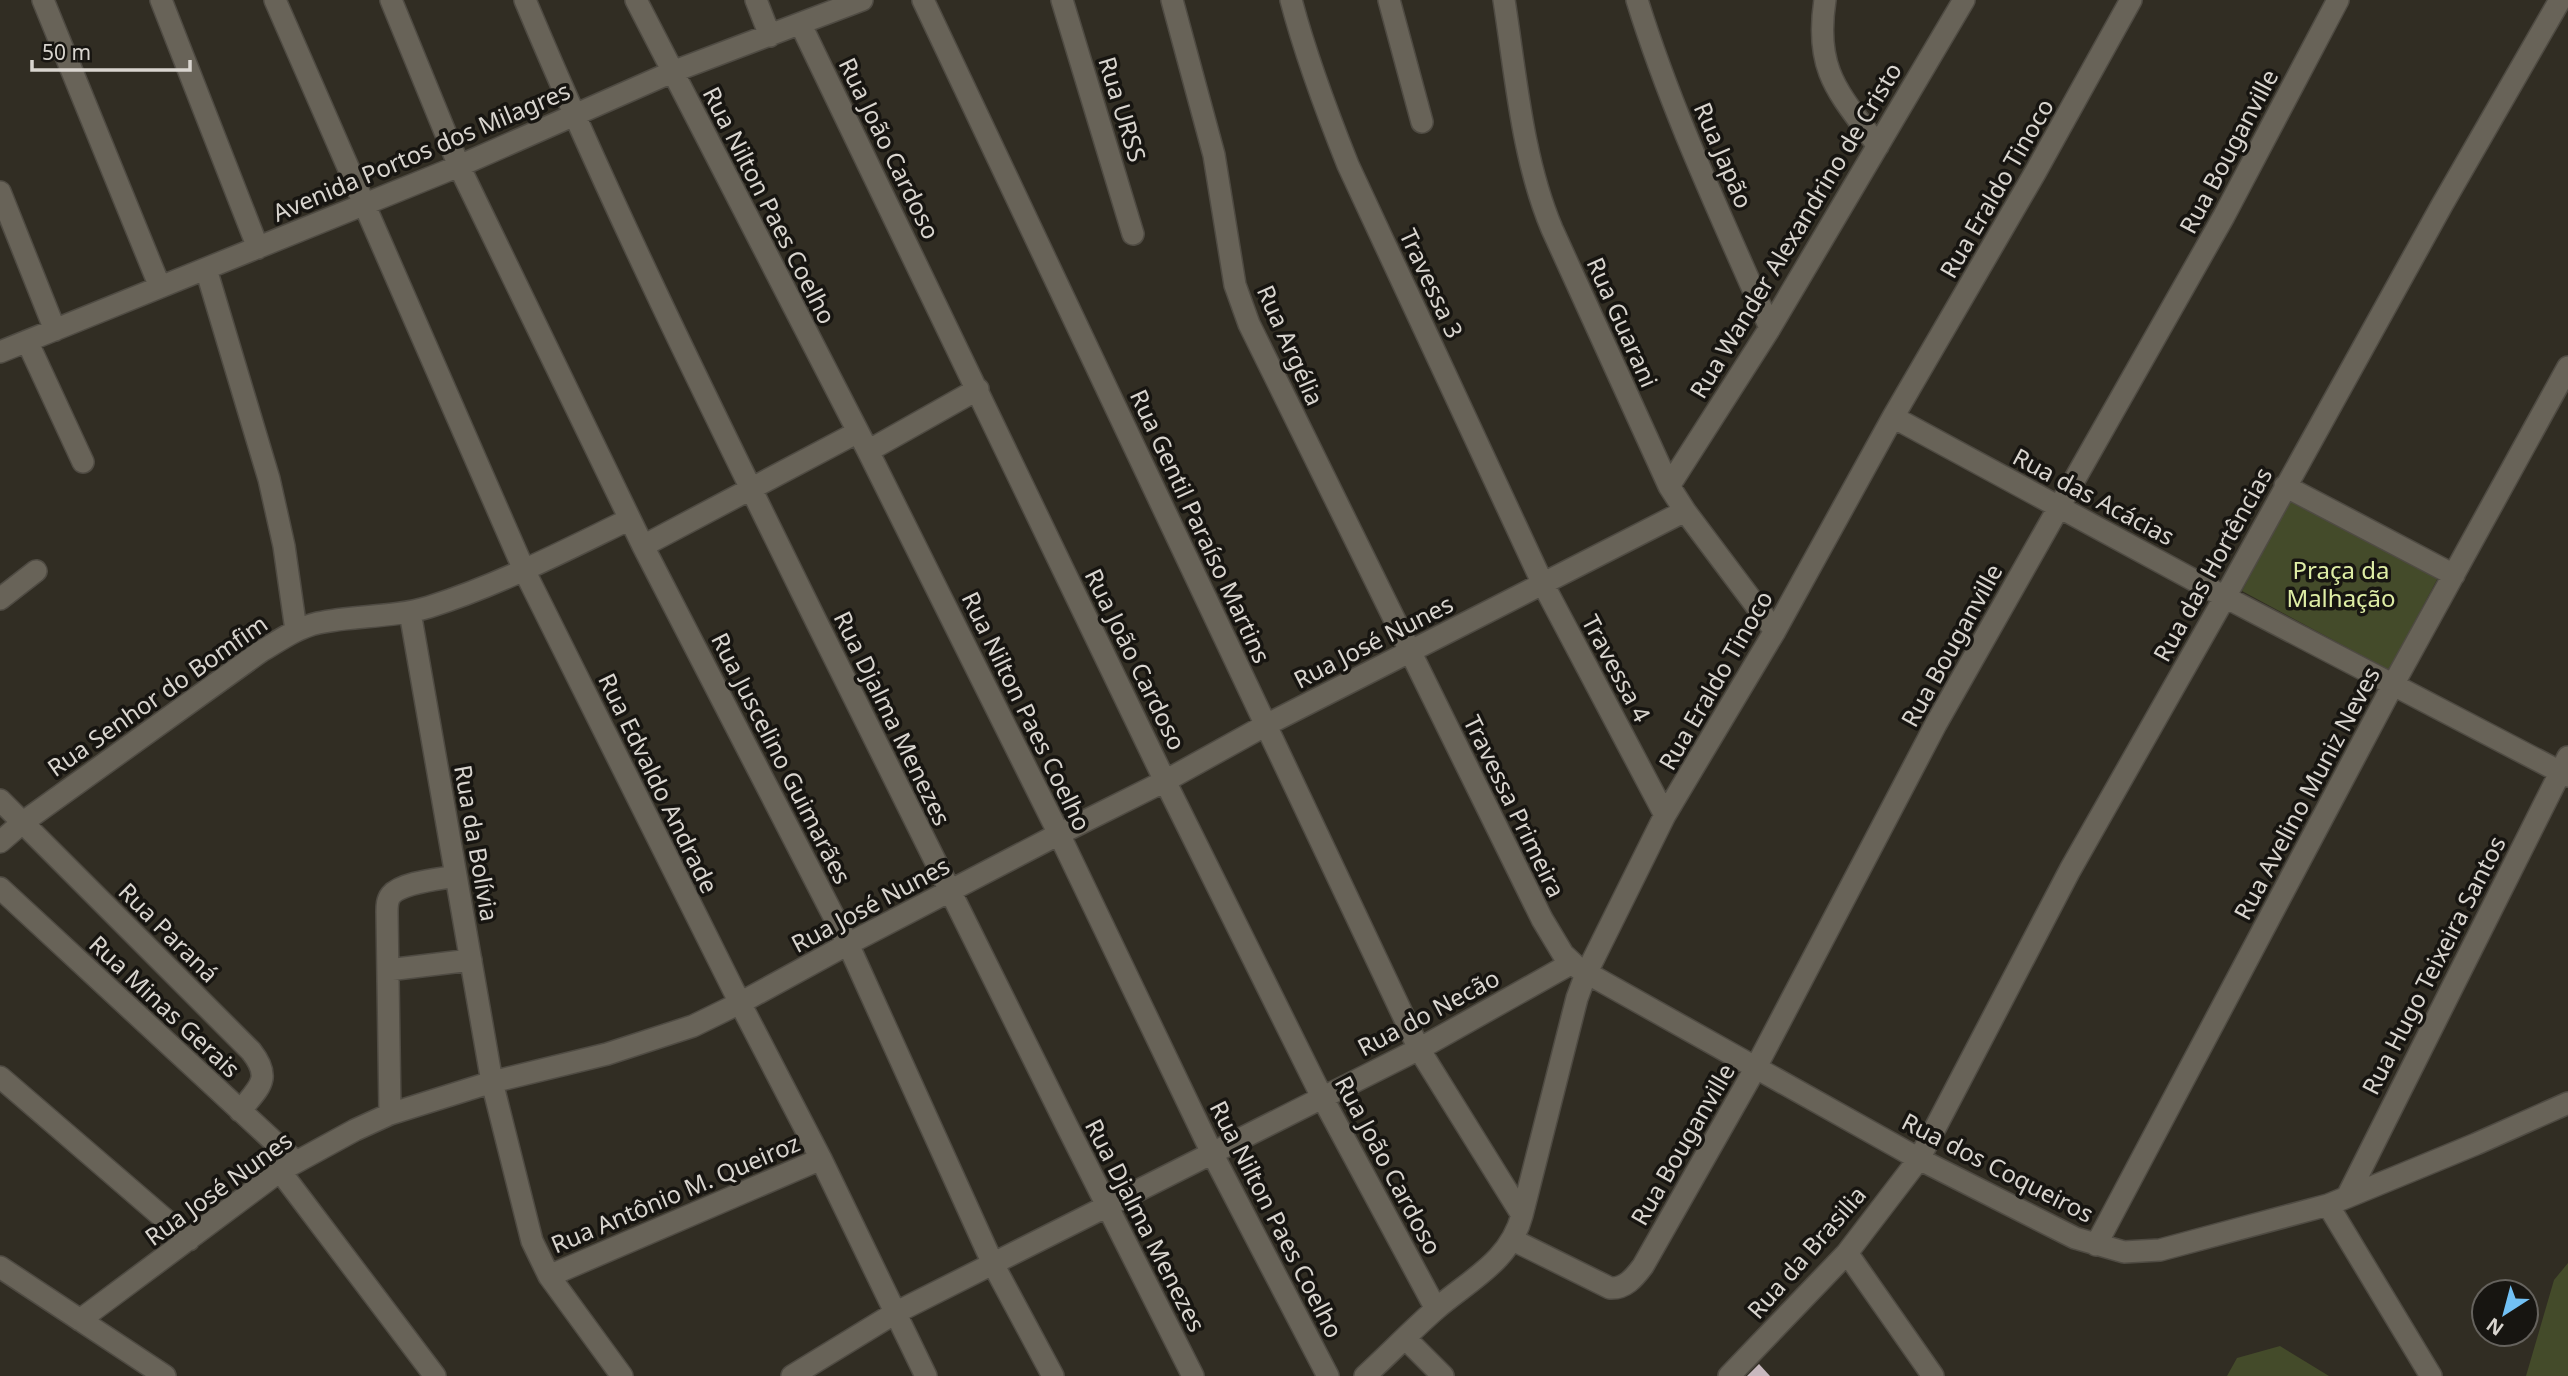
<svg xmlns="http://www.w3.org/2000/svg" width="2568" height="1376" viewBox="0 0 2568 1376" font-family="'Noto Sans',sans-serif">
<rect width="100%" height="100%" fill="#312d23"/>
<!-- green -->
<path fill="#444b2a" d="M2293 495 2440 574 2389 670 2242 591Z
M2568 1263V1376H2526L2554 1280Z
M2280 1346 2329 1376H2227L2237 1358Z"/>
<!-- building -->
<path fill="#c7b8be" d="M1759 1364 1770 1376H1747Z"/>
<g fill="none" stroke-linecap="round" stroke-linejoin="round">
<defs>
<path id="street" d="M43 0 160 287
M161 0 258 248
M275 0 524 570 740 1003 821 1159 926 1376
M391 0 459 166 643 546 848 944 993 1264 1053 1376
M525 0C615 215 719 424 822 633 944 882 1068 1129 1193 1376
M636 0 868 451 1059 834 1212 1153 1328 1376
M756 0 770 36
M923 0 1419 1049 1522 1215
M1062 0 1133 234
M1172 0 1214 155 1235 285 1249 324 1542 919 1563 954 1578 968 1919 1159 2075 1238 2124 1252 2160 1250 2328 1205 2476 1144 2568 1103
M1291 0C1306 57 1326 110 1348 165L1542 582 1665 815
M1389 0 1422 122
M1504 0C1516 76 1522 158 1552 229L1669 486 1685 511 1775 631
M1637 0C1672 113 1723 220 1770 328
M1825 0C1814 71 1839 93 1878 146
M801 25 1165 781 1322 1097 1436 1309
M0 192 55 330
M206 269 269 479 284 546 296 630
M27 341 83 462
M0 352 459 166 672 72 862 0
M1893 417 2225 597 2568 776
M868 451 978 389
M1669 486 1770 328 1964 0
M2285 486 2454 575
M643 546 858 432
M0 599 36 571
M410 612 492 1082 532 1241 549 1276 622 1376
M0 800 251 1051C273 1079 259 1087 240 1111
M0 842 22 823 260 652C279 641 296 628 318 623 354 615 393 618 429 607 499 585 564 551 630 519
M0 888 295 1161
M388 970 471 960
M0 1077 189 1240
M390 1114 387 912C387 906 387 900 391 895 402 882 440 879 456 876
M280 1171 435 1376
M2347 1197 2568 757
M2328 1205 2431 1376
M1513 1240 1610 1288C1625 1289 1634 1278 1643 1266L1755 1069 1936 724 2224 216 2338 0
M2096 1245 2394 683 2568 367
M1847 1253 1933 1376
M0 1267 165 1376
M549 1276 821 1159
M80 1320 280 1171 355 1130 390 1114 492 1082 607 1054 693 1026 740 1003 848 944 1059 834 1165 781 1266 725 1685 511
M1405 1338 1443 1376
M792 1376 895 1313 1419 1049 1572 963
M1365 1376C1389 1354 1412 1330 1436 1309 1471 1279 1510 1261 1522 1215L1577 998 1586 974 1665 815 1775 631 1893 417 2035 173 2131 0
M1729 1376 1847 1253 1919 1159 2070 870 2225 597 2442 205 2560 0"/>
</defs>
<!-- street casing -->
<use href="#street" stroke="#4f4b43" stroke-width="24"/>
<!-- street -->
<use href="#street" stroke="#686358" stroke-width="21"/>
</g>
<g text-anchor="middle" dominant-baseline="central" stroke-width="7" stroke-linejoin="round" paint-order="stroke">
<!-- street labels -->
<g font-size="24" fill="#d9d5cf" stroke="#171511">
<text transform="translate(1123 109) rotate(73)">Rua URSS</text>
<text transform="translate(890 148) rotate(64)">Rua João Cardoso</text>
<text transform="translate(421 151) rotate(-23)">Avenida Portos dos Milagres</text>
<text transform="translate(2228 151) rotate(-62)">Rua Bouganville</text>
<text transform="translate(1724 155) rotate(67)">Rua Japão</text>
<text transform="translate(1996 188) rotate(-60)">Rua Eraldo Tinoco</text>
<text transform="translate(770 205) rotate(63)">Rua Nilton Paes Coelho</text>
<text transform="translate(1795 230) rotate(-59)">Rua Wander Alexandrino de Cristo</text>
<text transform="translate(1432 283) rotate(65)">Travessa 3</text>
<text transform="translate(1623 322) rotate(66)">Rua Guarani</text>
<text transform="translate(1291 345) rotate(66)">Rua Argélia</text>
<text transform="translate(2094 496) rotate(28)">Rua das Acácias</text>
<text transform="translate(1201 526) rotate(65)">Rua Gentil Paraíso Martins</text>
<text transform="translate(2212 564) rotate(-61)">Rua das Hortências</text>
<text transform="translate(1373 641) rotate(-27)">Rua José Nunes</text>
<text transform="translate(1951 645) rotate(-61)">Rua Bouganville</text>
<text transform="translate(1136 659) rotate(64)">Rua João Cardoso</text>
<text transform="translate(1617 668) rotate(62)">Travessa 4</text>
<text transform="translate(1715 680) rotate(-60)">Rua Eraldo Tinoco</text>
<text transform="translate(157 695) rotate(-35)">Rua Senhor do Bomfim</text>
<text transform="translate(1027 711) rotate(64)">Rua Nilton Paes Coelho</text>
<text transform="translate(893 718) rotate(64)">Rua Djalma Menezes</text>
<text transform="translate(782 758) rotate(63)">Rua Juscelino Guimarães</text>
<text transform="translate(659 783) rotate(64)">Rua Edvaldo Andrade</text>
<text transform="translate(2306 793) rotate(-62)">Rua Avelino Muniz Neves</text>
<text transform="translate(1515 806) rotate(64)">Travessa Primeira</text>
<text transform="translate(477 843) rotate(80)">Rua da Bolívia</text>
<text transform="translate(870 904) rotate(-28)">Rua José Nunes</text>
<text transform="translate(169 932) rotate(45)">Rua Paraná</text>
<text transform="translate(2433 965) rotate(-63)">Rua Hugo Teixeira Santos</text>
<text transform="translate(165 1006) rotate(43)">Rua Minas Gerais</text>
<text transform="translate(1428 1012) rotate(-28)">Rua do Necão</text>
<text transform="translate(1682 1144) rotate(-60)">Rua Bouganville</text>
<text transform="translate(1389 1165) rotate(62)">Rua João Cardoso</text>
<text transform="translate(1998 1167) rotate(27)">Rua dos Coqueiros</text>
<text transform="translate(218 1188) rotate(-36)">Rua José Nunes</text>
<text transform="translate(675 1193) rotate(-23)">Rua Antônio M. Queiroz</text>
<text transform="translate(1277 1219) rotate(63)">Rua Nilton Paes Coelho</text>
<text transform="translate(1146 1225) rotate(63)">Rua Djalma Menezes</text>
<text transform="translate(1806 1252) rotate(-49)">Rua da Brasilia</text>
</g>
<!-- park labels -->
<g font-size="24" fill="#deeda5" stroke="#171511">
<text x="2341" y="569">Praça da<tspan x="2341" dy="28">Malhação</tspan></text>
</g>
</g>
<!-- north arrow -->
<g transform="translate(2505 1313) rotate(216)"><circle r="33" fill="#171511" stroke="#65625d" stroke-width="2"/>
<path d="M0-5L12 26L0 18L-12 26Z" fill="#72c1f5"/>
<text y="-10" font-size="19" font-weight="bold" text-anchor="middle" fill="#d9d5cf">N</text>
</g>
<!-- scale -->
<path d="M32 60v10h158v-10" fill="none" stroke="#d9d5cf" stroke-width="3.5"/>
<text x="42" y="60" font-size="21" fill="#d9d5cf" stroke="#171511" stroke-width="5" paint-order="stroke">50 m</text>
</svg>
